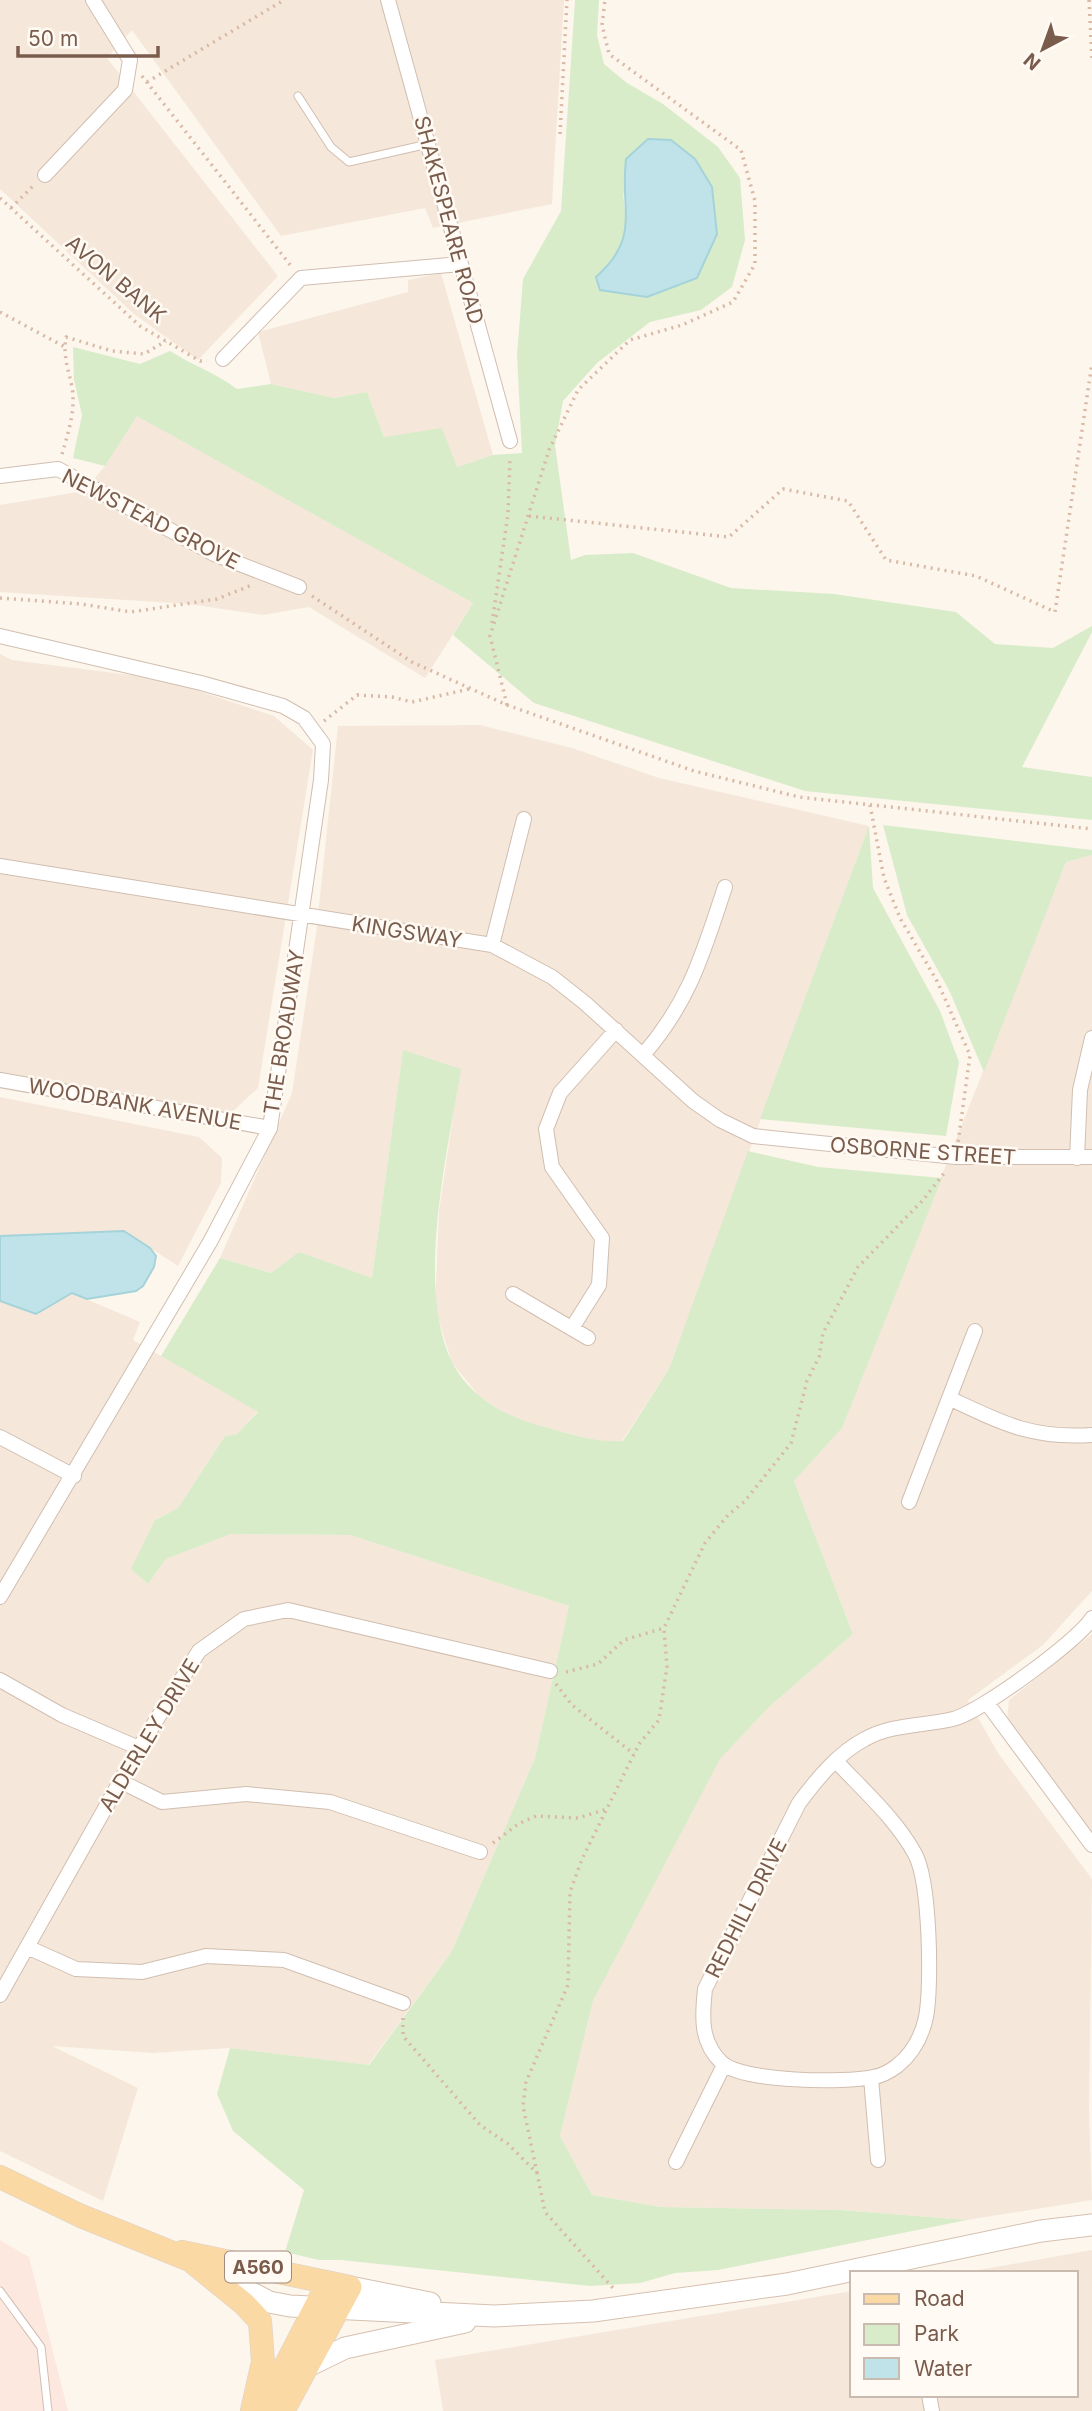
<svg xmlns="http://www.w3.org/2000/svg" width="1092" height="2411" viewBox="0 0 1092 2411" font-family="Inter,sans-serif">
<rect width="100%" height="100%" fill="#fdf6ec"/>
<!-- residential -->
<path fill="#f5e8da" d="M0 0H564L552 204 433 228 425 208 281 236 132 30 107 58 278 276 198 360 134 314 0 189Z
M441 273 493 455 457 467 384 437 367 392 334 398 271 384 258 332 408 292V280Z
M137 415 473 603 425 678 309 607 263 615 189 604 0 592V505L84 491 105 466Z
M0 654 12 660 162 679 274 716 313 750 258 1088 231 1113 0 1073Z
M480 725 572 748 659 778 869 826 669 1369 622 1441 605 1443 514 1419 480 1397 452 1363 435 1308 439 1211 460 1069 403 1051 372 1278 299 1253 271 1273 220 1258 292 1093 316 934 338 726Z
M1092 855V1591L1043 1645 968 1700 998 1753 1092 1879 1089 2111 1092 2200 967 2220 841 2210 661 2207 592 2195 560 2136 593 2001 720 1758 769 1707 853 1634 794 1481 842 1427 1066 862Z
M0 1097 199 1137 222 1158 221 1183 178 1266 124 1231 0 1236Z
M72 1293 140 1322 133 1340 258 1411 237 1434 225 1436 178 1508 155 1520 148 1584 166 1559 231 1534 350 1535 569 1606 535 1758 452 1951 368 2065 230 2048 153 2053 52 2046 138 2088 103 2201 0 2151V1301L36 1314Z
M1092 1634V1838L1007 1719 1009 1700Z
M1092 2250V2411H443L435 2360 852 2291V2395H1076V2273H962Z"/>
<!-- commercial -->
<path fill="#fde8e0" d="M0 2240 29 2257 68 2411H0Z"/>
<!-- green -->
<path fill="#d8ecc9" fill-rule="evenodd" d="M575 0H599L597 35 604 64 627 83 663 104 718 147 740 178 745 240 732 287 701 310 650 322 597 363 563 401 555 445 571 560 585 555 633 553 731 588 834 594 956 612 995 644 1053 648 1092 626V632L1022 767 1092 777V820L805 791 534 703 453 635 473 603 137 416 105 466 73 458 82 415 74 380 73 347 140 364 170 351C194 366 214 372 237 389L271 384 334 398 367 392 384 437 442 428 457 467 493 455 522 453 517 355 523 279 561 211ZM623 191 647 297 596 277C630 247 627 234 623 191Z
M883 825 1092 850V855L1066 862 984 1072 949 990 907 915Z
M869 826 873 888 940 1011 959 1062 946 1136 760 1119Z
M403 1050 461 1069C448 1151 415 1287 452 1362 470 1398 508 1418 545 1427 571 1434 596 1443 623 1441L669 1369 748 1151 818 1167 942 1178 842 1428 794 1481 853 1634 769 1707 720 1759 593 2001 560 2136 592 2195 661 2207 841 2210 967 2220 718 2270 675 2273 640 2283 590 2286 341 2260H319L285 2252 304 2190 233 2131 217 2094 230 2048 369 2065 452 1951 535 1758 569 1606 350 1535 231 1534 166 1559 148 1584 131 1569 155 1520 178 1508 225 1436 237 1434 258 1412 161 1356 220 1258 271 1273 299 1252 372 1278Z"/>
<!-- water -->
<path fill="#bfe3e8" stroke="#a5d3da" stroke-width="2" d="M648 139 671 140 695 159 712 187 717 234 697 278 647 297 600 290 596 277C641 237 620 213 626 159Z
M124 1231 150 1248 156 1256 154 1267 143 1286 136 1291 87 1299 72 1293 36 1314 0 1301V1236Z"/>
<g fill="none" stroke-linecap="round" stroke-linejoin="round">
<defs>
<path id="service" d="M298 96 331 147 349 162 428 144
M0 2291 41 2347 48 2411"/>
<path id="minor" d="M388 0 510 441
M45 175 125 90 130 60 93 0
M223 359 301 278 461 264
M0 476 58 469 214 554 299 587
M0 636 201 683 283 706 304 718 323 744 321 780 270 1128 210 1242 0 1597
M0 866 492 945 552 977 585 1003 693 1101 720 1120 753 1136 956 1157H1092
M492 945 524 819
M643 1055C690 1001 703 953 725 887
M0 1080 270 1128
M1077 1158 1080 1090 1092 1038
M513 1294 588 1338
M572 1328 599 1285 602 1238 552 1167 546 1129 560 1093 616 1030
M949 1398C1002 1423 1031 1439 1092 1435
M0 1437 74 1476
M909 1502 975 1331
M0 1680 62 1715 139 1748
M987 1703 1092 1845
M836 1761C863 1790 896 1819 915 1854 930 1881 932 1986 926 2017 922 2036 912 2054 897 2066 889 2072 882 2076 873 2077 845 2083 743 2082 722 2063 700 2042 702 2017 705 1989L799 1803C817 1779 838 1753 865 1739 892 1724 923 1726 953 1719 979 1713 1079 1640 1092 1618
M120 1781 162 1802 246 1794 330 1802 480 1852
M27 1947 76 1969 142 1972 206 1956 284 1960 403 2003
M0 1995 139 1748 199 1651 244 1619 288 1610 550 1671
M871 2078 878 2160
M676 2162 724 2065
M929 2395 932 2411"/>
<path id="secondary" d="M216 2274 269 2302 290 2306 494 2316 593 2311 787 2284 1041 2231 1092 2225
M350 2287 430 2303
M310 2365 345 2348 465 2322"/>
<path id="primary" d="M0 2177 81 2216 190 2260 244 2304 260 2321 263 2362 252 2411
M182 2252 350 2287 283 2411
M262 2411 328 2283"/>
</defs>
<!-- service casing -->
<use href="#service" stroke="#d1beb0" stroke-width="9"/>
<!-- minor casing -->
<use href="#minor" stroke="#d1beb0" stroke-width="16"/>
<!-- secondary casing -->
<use href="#secondary" stroke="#d6c0b0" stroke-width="23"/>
<!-- primary casing -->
<use href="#primary" stroke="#dad1cd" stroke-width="24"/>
<!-- path -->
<path stroke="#d9b8a5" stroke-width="3.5" stroke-dasharray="2 5" stroke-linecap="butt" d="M1089 0 1092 58
M142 76 291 266
M147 82 284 0
M560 134 567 0
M0 198 140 326 200 361H207
M11 208 34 185
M0 312 65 347
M62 454C68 433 76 410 72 387 68 368 63 357 66 337L112 351 144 354 166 341
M529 516 729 537 783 489 848 501 886 560 976 576 1055 612 1092 363
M312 596 412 662 507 705 694 771 799 797 1092 829
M0 598 81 604 131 612 217 599 252 585
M492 623 508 514 510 457
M507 705 490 636 549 450 578 390 630 340 682 325 733 302 755 264V201L741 150 609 54 602 25 605 0
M324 721 357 695 392 697 412 702 469 689
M870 805 884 878 900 918 937 981 970 1055 958 1143
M566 1672 598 1664 624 1640 664 1628
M556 1684 572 1705 634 1754
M493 1843 518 1824 536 1816 578 1818 607 1809
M403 2018V2036L480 2125 508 2144 537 2173 545 2212 613 2288
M537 2173 523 2106 526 2082 568 1985 570 1892 582 1859 639 1744 659 1720 667 1667 664 1628 705 1543 728 1515 745 1501 791 1443 807 1381 819 1357 823 1333 858 1267 923 1200 945 1172"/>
<!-- service -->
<use href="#service" stroke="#fff" stroke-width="7"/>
<!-- minor -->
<use href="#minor" stroke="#fff" stroke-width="14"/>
<!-- secondary -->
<use href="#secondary" stroke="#fff" stroke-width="21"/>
<!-- primary -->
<use href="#primary" stroke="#fbd9a5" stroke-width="23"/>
</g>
<g text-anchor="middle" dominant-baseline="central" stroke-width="5" stroke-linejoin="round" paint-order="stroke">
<!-- shield labels -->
<rect fill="#fffaf3" stroke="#a28b7f" stroke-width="2" x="225" y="2251.5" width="66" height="31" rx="5"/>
<g font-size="19" font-weight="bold" fill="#7a5c4d">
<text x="258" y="2267">A560</text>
</g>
<!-- street labels -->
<g font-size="21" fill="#7a5c4d" stroke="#fffaf3">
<text transform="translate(449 220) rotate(75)">SHAKESPEARE ROAD</text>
<text transform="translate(116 279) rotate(40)">AVON BANK</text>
<text transform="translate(151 519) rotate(27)">NEWSTEAD GROVE</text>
<text transform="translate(407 932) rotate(9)">KINGSWAY</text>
<text transform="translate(284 1032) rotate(-81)">THE BROADWAY</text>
<text transform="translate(135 1104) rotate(10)">WOODBANK AVENUE</text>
<text transform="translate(923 1151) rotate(4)">OSBORNE STREET</text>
<text transform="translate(149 1735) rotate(-59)">ALDERLEY DRIVE</text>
<text transform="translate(746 1908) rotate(-63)">REDHILL DRIVE</text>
</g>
</g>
<!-- legend -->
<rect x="850" y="2271" width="228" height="126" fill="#fffaf3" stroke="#cabbb1" stroke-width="2"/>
<rect x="864" y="2294" width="35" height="10" fill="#fbd9a5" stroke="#cabbb1" stroke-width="2"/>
<text x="914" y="2306" font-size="21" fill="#7a5c4d">Road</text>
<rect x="864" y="2324" width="35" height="21" fill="#d8ecc9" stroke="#cabbb1" stroke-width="2"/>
<text x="914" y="2341" font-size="21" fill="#7a5c4d">Park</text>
<rect x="864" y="2358" width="35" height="21" fill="#bfe3e8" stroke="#cabbb1" stroke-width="2"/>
<text x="914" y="2376" font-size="21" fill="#7a5c4d">Water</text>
<!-- north arrow -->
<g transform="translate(1043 49) rotate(221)" stroke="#fffaf3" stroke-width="5" paint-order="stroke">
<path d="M0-5L12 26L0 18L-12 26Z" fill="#7a5c4d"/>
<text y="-10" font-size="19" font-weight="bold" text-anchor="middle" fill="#7a5c4d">N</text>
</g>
<!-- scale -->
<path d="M18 46v10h140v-10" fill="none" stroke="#7a5c4d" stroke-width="3.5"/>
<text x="28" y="46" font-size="21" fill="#7a5c4d" stroke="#fffaf3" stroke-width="5" paint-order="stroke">50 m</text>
</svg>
